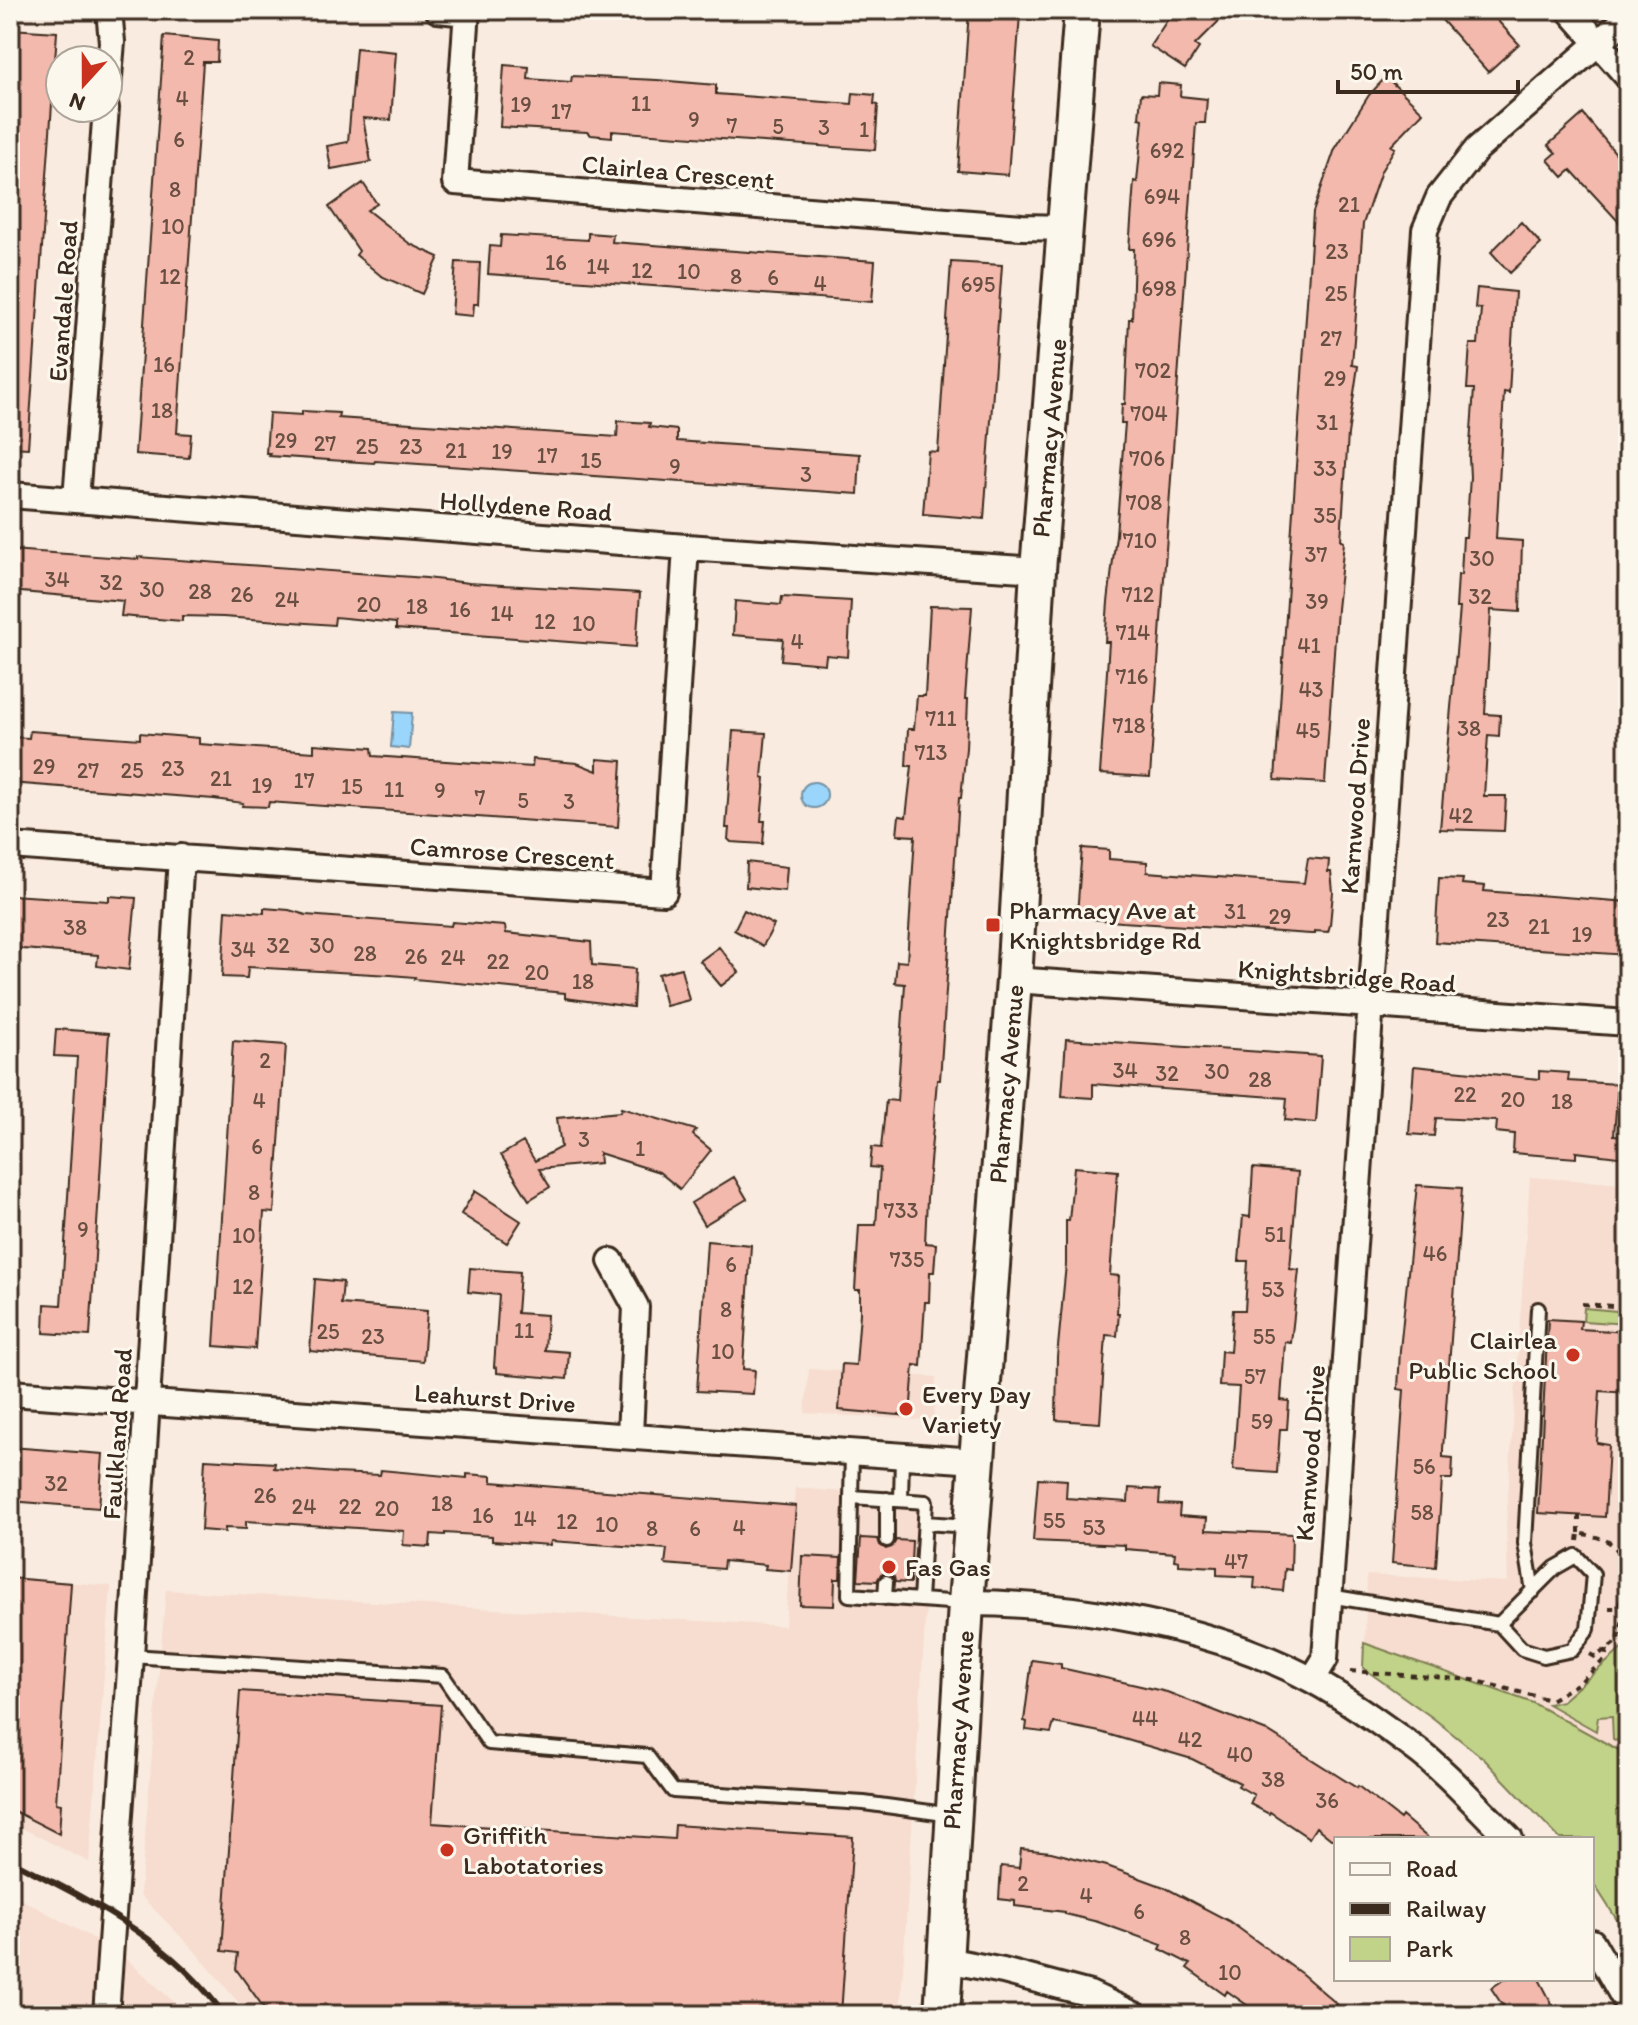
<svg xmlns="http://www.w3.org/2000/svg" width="1638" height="2025" viewBox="0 0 1638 2025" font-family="Itim,sans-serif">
<rect width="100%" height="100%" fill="#f9ebdf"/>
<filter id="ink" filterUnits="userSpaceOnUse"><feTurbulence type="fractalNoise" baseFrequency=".0125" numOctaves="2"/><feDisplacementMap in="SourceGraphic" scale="16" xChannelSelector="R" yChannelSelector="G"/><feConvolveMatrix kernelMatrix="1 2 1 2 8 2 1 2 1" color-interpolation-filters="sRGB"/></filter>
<g filter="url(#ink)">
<!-- built -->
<path fill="#f7dcd0" d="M1530 1177 1628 1184V1753L1622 1752 1533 1703 1365 1643 1367 1575 1508 1582 1506 1525Z
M809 1369 936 1377 934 1421 805 1413Z
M795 1488 933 1499 900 2015H249L195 1951 140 1895 166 1590 785 1626Z
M10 1577 111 1586 89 1862 10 1822Z
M10 1893 120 1953 188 2015H10Z"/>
<!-- green -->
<path fill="#c1d388" stroke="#7e7e53" stroke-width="2" d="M1584 1308 1628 1312V1324L1583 1321Z
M1628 1629V1747L1613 1739 1612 1716 1598 1717 1596 1731 1548 1704 1562 1701 1625 1646Z
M1364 1643 1533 1703 1622 1752 1628 1753V1937L1592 1881V1839H1560L1484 1759 1433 1718 1363 1668Z"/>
<!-- water -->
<path fill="#9ad5fb" stroke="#7491a3" stroke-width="2" d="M394 712 412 713 409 749 391 747Z
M801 795a13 13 0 1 1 26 0a13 13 0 1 1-26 0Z"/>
<!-- building -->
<path fill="#f3b9ad" stroke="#3b2a1e" stroke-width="2" d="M969 10H998V12L1020 14 1008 175 958 171Z
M1174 10H1230L1195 45 1199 48 1185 69 1150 46Z
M1433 10H1488L1519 44 1488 72Z
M10 29 57 32 28 448 10 447V98L13 59H10Z
M164 36 218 41 217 62H203L183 344 177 433 191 434 189 458 135 454Z
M356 48 396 52 391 120 363 118 371 162 331 169 327 146 348 142Z
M504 65 529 67 528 79 571 82 572 76 657 80 716 85V94L852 104 853 93 875 95 874 104 878 105 875 150 612 131V137L591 135 587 132 500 127Z
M1386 77 1423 112 1391 146 1395 148 1381 171 1363 224 1352 365 1358 366 1348 434 1341 540 1344 542 1337 609 1325 783 1275 780 1313 212 1335 149 1369 95Z
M1158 83 1181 85 1180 96 1207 99 1205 123H1196L1150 777 1100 774 1109 642H1105L1108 602 1116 535 1125 423H1121L1122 404H1125L1129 319H1132L1134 249H1129L1134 181 1137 182 1143 119 1139 118 1141 94 1157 95Z
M1583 114 1628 168V232L1571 170 1563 177 1548 160 1556 153 1548 145Z
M363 183 377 204 367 210 410 244 439 257 422 294 381 276 356 255 359 251 329 207Z
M1521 222 1541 244 1510 273 1491 252Z
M588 233 613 235 612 242 875 261 872 302 488 274 490 246 500 247 501 235 588 240Z
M456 262 480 263 478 304H474L473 316 452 314Z
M951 262 1002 265 984 519 923 514 928 451 938 452Z
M1477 288 1515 292 1509 393 1504 392 1496 539 1522 541 1520 612 1491 610 1485 714 1500 715 1499 736 1488 735 1484 796H1506L1504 831 1440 829 1460 608H1456L1458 575H1461L1463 537H1466L1470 477 1469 458 1474 389H1467L1470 344H1478L1481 309 1475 308Z
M302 411 339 413 338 418 617 437 618 421 650 423 649 427 677 430V441L860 454 858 494 375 461 374 463 269 456 270 453H266L269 413 302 415Z
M10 550 138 559V557L426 578 469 583 640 593 636 647 396 629V623L335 617 334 625 223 617 182 616V621L121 616 123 601 10 591Z
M782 597 851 601 848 657 826 655 825 664 781 660 783 639 733 635 735 601 781 605Z
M930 606 972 607 965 699H968L966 748 961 798H959L940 1080H937L927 1198 925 1243 936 1244 934 1272H930L929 1302H925L921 1366 914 1365 910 1416 839 1410 842 1364 856 1365 860 1313V1290H855L859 1225H876L880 1168 870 1167 872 1147 881 1148 886 1100 897 1101 905 984 895 983 897 961 907 962 915 836 897 835 899 816 906 817 912 766H906L908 729H914L917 696H925Z
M30 731 140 739V733L199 738V744L314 752V744L372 748 373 756 532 767 533 759 577 763 597 771V759L622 761 618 827 269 802 268 807 242 806 243 803 214 799 10 783V737L29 738Z
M733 731 766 733 762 777 765 778 761 821H765L763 844 731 842 728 839 729 828H726Z
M1082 848 1109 850V859L1147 862V872L1304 883 1308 858 1329 860 1328 872H1331L1333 892 1330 925 1328 932 1315 931V934H1311L1122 922 1092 919 1090 916 1077 915Z
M747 862 787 867 785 891 746 887Z
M1439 878 1463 879 1462 884 1485 886 1484 891 1628 902V955L1435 942Z
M10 895 109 901V896L136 898 129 970 97 966 98 955 10 948Z
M264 908 289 910 306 915 451 926 452 922 505 926 506 933 591 942 592 965 635 969 633 1007 565 998V993L414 979 415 977 391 975 248 967 247 978 222 977 226 910 264 913Z
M744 910 774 925 763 946 734 930Z
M719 947 739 972 721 986 700 961Z
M681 968 689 1000 666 1006 658 974Z
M56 1029 109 1033 90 1336 44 1333 45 1304 61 1305 77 1057 54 1056Z
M1066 1039 1321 1056 1316 1123 1285 1120 1287 1098 1093 1084V1098L1062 1096Z
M233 1041 286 1045 274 1213 264 1212 255 1349 214 1346Z
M1414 1066 1539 1079V1071L1569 1073 1568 1081 1618 1084 1614 1135 1627 1136 1626 1158 1576 1152V1158L1513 1153 1514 1134 1496 1132 1497 1121 1436 1118 1434 1136 1409 1134Z
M621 1108 696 1130 693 1135 711 1150 680 1189 659 1172 599 1153 600 1163 539 1169 550 1187 529 1200 501 1155 523 1142 535 1161 561 1147 557 1118 620 1112Z
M1074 1167 1118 1171 1110 1275 1119 1276 1117 1313H1119L1117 1336 1106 1335 1100 1423 1056 1420 1057 1357 1066 1264V1221H1069Z
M1253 1168 1298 1172 1290 1269 1299 1270 1291 1343 1285 1342 1281 1400 1289 1401 1287 1429H1280L1277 1473 1233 1470 1239 1387 1219 1386 1221 1351 1230 1352 1233 1310H1245L1248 1261H1239L1243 1216 1250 1217Z
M734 1177 747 1199 704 1225 691 1203Z
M1417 1185 1462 1188 1443 1449V1457L1453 1458 1452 1479H1442L1436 1567 1392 1563 1404 1390 1398 1389 1400 1350Z
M475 1191 521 1221 507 1243 461 1214Z
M707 1241 751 1245 743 1369 755 1370 753 1394 697 1391Z
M470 1268 520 1272 517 1313 547 1315 545 1350 569 1352 567 1379 497 1373V1368L494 1367 499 1295 468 1292Z
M315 1279 343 1282 341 1304 427 1311 423 1361 310 1351Z
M1548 1319 1581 1321 1580 1329 1628 1332V1393L1600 1391 1597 1443 1609 1445 1605 1517 1538 1513Z
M10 1447 103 1454 99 1508 10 1501Z
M205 1459 275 1463 274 1468 336 1473 380 1475 381 1470 467 1478V1474L492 1476V1482L796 1506 791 1571 765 1569 766 1565 724 1561 723 1569 665 1564 667 1549 551 1541 550 1545 492 1541V1536L445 1533V1535L431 1534 430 1547 403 1545 404 1531 246 1521V1529L225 1528V1532L201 1530Z
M1038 1478 1067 1480 1066 1498 1128 1502 1129 1488 1160 1490 1159 1504 1180 1505 1179 1516 1207 1518 1206 1530 1292 1534 1291 1570 1285 1569 1283 1591 1254 1588 1255 1577 1217 1575V1567L1179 1565V1561L1174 1560 1175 1553 1125 1549V1545L1033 1541Z
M861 1538 878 1539 880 1545 886 1549 892 1547 896 1540 912 1541 910 1583 895 1582 894 1577 887 1573 881 1574 877 1581 858 1580Z
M802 1556 841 1558 840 1579H835L834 1606 800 1605Z
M10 1578 71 1583 56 1803 61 1804 59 1834 10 1809Z
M1032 1660 1061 1664V1668L1167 1692 1267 1731 1357 1788 1358 1786 1400 1819 1402 1816 1429 1839H1331L1316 1827 1309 1838 1270 1812 1269 1814 1250 1804 1254 1795 1238 1786 1240 1783 1192 1759 1100 1732 1054 1723 1051 1733 1026 1730 1027 1722 1024 1721Z
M240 1691 441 1705 432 1823 674 1839 675 1825 853 1837 841 2015H269L236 1969 238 1953 222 1951Z
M1021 1849 1051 1852 1107 1866 1164 1887 1229 1921 1302 1974 1337 2004 1327 2015H1261L1227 1991 1225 1995 1187 1968 1190 1964 1160 1949 1162 1945 1098 1922 1065 1914V1912L1015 1906V1901L999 1899 1001 1866 1019 1868Z
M1505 1979H1539L1558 2015H1509L1491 1988Z"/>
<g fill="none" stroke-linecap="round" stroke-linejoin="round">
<defs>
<path id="lane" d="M852 1452 849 1595 963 1603
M851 1497 926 1502 920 1600
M901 1500 902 1456
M925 1523 968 1526
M887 1540V1499
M1533 1591 1525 1543 1538 1309
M1329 1596 1499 1624 1522 1649 1544 1656 1572 1650 1588 1629 1593 1574 1576 1556 1555 1568 1499 1624
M885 1598 886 1582
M131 1656 443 1676 489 1743 647 1756 673 1791 864 1803 952 1815"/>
<path id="street" d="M438 10 467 13
M467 10 455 182 1022 227 1066 228
M1569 10 1628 77
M108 88 112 42 109 10
M10 495 686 547 1038 570
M76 499 106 108
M10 846 664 892 686 547
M1014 980 1628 1023
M611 1261 636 1307 630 1435
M10 1393 976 1461
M966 1603C1076 1603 1215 1627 1312 1680 1347 1699 1381 1724 1413 1747 1445 1770 1481 1811 1510 1839
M1312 1680 1325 1659 1425 230 1439 197 1477 149 1628 17
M1592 1942 1628 2005
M947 1960 1003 1971 1090 1994 1135 2015
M106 2015 131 1656 181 857"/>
<path id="secondary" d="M942 2015 966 1603 1014 980 1038 570 1082 10"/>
</defs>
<!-- lane casing -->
<use href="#lane" stroke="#3b2a1e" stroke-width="18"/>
<!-- street casing -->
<use href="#street" stroke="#3b2a1e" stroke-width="30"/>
<!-- secondary casing -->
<use href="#secondary" stroke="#3b2a1e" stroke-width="40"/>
<!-- path -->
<path stroke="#3b2a1e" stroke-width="4" stroke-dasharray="6 6" stroke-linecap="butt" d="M1582 1304 1628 1307
M1579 1533V1515
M1578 1541 1579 1533C1613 1540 1618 1543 1628 1577
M1621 1555 1628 1539
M1627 1601 1628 1578
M1590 1654 1595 1657 1618 1641 1627 1601 1620 1599 1619 1608H1609
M1350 1671 1473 1680 1550 1700 1579 1683 1605 1659 1607 1649"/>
<!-- lane -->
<use href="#lane" stroke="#fbf7ec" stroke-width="12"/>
<!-- street -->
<use href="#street" stroke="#fbf7ec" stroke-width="24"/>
<!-- secondary -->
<use href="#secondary" stroke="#fbf7ec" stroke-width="34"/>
<!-- rail -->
<path stroke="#3b2a1e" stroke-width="6" d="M10 1860C90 1901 171 1939 224 2015"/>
</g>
</g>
<!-- markers -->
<g fill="#c8321e" stroke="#fbf7ec" stroke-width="3">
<rect x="985" y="917" width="16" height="16" rx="4"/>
<circle cx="1573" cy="1355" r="8"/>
<circle cx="906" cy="1409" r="8"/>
<circle cx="889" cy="1567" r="8"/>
<circle cx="447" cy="1850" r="8"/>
</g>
<g text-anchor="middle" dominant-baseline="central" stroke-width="6" stroke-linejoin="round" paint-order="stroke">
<!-- number labels -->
<g font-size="22" fill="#694e42">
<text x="189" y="57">2</text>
<text x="182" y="98">4</text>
<text x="641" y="103">11</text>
<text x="521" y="104">19</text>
<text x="561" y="111">17</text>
<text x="694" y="119">9</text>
<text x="732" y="125">7</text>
<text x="778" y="126">5</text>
<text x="824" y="127">3</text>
<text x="864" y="129">1</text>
<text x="179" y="139">6</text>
<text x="1167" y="150">692</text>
<text x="175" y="189">8</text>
<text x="1162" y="196">694</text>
<text x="1349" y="204">21</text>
<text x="173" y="226">10</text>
<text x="1159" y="239">696</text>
<text x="1337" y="251">23</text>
<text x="556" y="262">16</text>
<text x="598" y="266">14</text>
<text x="642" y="270">12</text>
<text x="689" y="271">10</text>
<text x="170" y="276">12</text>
<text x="736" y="276">8</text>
<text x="773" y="277">6</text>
<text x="820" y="283">4</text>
<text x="978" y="284">695</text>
<text x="1159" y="288">698</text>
<text x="1336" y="293">25</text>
<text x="1331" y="338">27</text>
<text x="164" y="364">16</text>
<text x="1153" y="370">702</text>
<text x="1335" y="378">29</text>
<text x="162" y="410">18</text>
<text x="1149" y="413">704</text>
<text x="1327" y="422">31</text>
<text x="286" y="440">29</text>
<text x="325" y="443">27</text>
<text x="367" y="446">25</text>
<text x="411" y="446">23</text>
<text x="456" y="450">21</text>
<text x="502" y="451">19</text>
<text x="547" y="455">17</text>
<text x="1147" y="458">706</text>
<text x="591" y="460">15</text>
<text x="675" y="466">9</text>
<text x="1325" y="468">33</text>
<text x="806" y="474">3</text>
<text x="1144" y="502">708</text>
<text x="1325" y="515">35</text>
<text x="1140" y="540">710</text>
<text x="1316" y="554">37</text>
<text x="1482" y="558">30</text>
<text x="57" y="579">34</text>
<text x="111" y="582">32</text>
<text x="152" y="589">30</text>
<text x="200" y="591">28</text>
<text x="242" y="594">26</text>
<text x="1138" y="594">712</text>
<text x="1480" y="596">32</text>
<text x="287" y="599">24</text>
<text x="1317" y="601">39</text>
<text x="369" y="604">20</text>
<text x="417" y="606">18</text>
<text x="460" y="609">16</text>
<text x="502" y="613">14</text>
<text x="545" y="621">12</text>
<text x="584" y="623">10</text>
<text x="1133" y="632">714</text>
<text x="797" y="641">4</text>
<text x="1309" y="645">41</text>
<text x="1132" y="676">716</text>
<text x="1311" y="689">43</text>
<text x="941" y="718">711</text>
<text x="1129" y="725">718</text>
<text x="1469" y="728">38</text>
<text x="1308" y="730">45</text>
<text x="931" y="752">713</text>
<text x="44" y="766">29</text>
<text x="173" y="768">23</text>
<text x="88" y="770">27</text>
<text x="132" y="770">25</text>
<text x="221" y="778">21</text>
<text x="304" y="780">17</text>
<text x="262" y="785">19</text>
<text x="352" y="786">15</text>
<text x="394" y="789">11</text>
<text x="440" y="790">9</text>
<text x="480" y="797">7</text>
<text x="523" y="800">5</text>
<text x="569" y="801">3</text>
<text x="1461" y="815">42</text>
<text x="1235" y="911">31</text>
<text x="1280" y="916">29</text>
<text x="1498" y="919">23</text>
<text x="1539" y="926">21</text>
<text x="75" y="927">38</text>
<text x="1582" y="934">19</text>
<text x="278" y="945">32</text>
<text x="322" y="945">30</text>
<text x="243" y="949">34</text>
<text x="365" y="953">28</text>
<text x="416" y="956">26</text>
<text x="453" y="957">24</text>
<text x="498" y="961">22</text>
<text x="537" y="972">20</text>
<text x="583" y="981">18</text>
<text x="265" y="1060">2</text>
<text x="1125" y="1070">34</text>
<text x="1217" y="1071">30</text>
<text x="1167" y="1073">32</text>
<text x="1260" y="1079">28</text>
<text x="1465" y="1094">22</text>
<text x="1513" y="1099">20</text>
<text x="259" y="1100">4</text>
<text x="1562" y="1101">18</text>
<text x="584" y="1139">3</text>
<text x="257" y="1146">6</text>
<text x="640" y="1148">1</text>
<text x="254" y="1192">8</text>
<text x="901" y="1210">733</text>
<text x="83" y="1229">9</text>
<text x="1275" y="1234">51</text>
<text x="244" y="1235">10</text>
<text x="1435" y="1253">46</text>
<text x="907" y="1259">735</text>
<text x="731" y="1264">6</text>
<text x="243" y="1286">12</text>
<text x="1273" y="1289">53</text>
<text x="726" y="1309">8</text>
<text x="524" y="1330">11</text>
<text x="328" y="1331">25</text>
<text x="373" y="1336">23</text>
<text x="1264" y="1336">55</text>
<text x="723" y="1351">10</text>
<text x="1255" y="1376">57</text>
<text x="1262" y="1421">59</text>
<text x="1424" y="1466">56</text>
<text x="56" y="1483">32</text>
<text x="265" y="1495">26</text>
<text x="442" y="1503">18</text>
<text x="304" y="1506">24</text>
<text x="350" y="1506">22</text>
<text x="387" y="1508">20</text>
<text x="1422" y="1512">58</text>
<text x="483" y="1515">16</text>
<text x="525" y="1518">14</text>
<text x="1054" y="1520">55</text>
<text x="567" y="1521">12</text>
<text x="607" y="1524">10</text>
<text x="739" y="1527">4</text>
<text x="1094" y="1527">53</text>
<text x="652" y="1528">8</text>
<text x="695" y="1528">6</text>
<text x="1236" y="1561">47</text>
<text x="1145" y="1718">44</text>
<text x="1190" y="1739">42</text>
<text x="1240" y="1754">40</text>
<text x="1273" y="1779">38</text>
<text x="1327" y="1800">36</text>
<text x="1023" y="1883">2</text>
<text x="1086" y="1895">4</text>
<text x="1139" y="1911">6</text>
<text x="1185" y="1937">8</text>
<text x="1230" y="1972">10</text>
</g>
<!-- street labels -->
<g font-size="26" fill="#3b2a1e" stroke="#fbf7ec">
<text transform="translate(678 172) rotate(5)">Clairlea Crescent</text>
<text transform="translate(63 301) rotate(-86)">Evandale Road</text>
<text transform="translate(1049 438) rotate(-85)">Pharmacy Avenue</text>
<text transform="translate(526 506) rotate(4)">Hollydene Road</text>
<text transform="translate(1355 806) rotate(-86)">Karnwood Drive</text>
<text transform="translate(512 853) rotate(4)">Camrose Crescent</text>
<text transform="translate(1347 976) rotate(4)">Knightsbridge Road</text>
<text transform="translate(1006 1084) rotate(-85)">Pharmacy Avenue</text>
<text transform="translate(495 1398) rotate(4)">Leahurst Drive</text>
<text transform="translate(117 1434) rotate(-86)">Faulkland Road</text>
<text transform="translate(1310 1453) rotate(-86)">Karnwood Drive</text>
<text transform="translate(958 1730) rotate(-86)">Pharmacy Avenue</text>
</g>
<!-- poi labels -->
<g font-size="26" fill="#3b2a1e" stroke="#fbf7ec" text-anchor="start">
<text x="1009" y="910">Pharmacy Ave at<tspan x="1009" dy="30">Knightsbridge Rd</tspan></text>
<text x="1557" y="1340" text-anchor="end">Clairlea<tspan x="1557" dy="30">Public School</tspan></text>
<text x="922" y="1394">Every Day<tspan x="922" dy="30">Variety</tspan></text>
<text x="905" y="1567">Fas Gas</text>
<text x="463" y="1835">Griffith<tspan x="463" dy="30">Labotatories</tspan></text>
</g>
</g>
<!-- margin -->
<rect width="1638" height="2025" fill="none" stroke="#fbf7ec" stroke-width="40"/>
<rect x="20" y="20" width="1598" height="1985" fill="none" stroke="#3b2a1e" stroke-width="3" filter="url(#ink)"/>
<!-- legend -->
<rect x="1334" y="1837" width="260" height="144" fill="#fbf7ec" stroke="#aea59a" stroke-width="2"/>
<rect x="1350" y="1863" width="40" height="12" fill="#fbf7ec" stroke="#aea59a" stroke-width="2"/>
<text x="1406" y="1877" font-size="24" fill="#3b2a1e">Road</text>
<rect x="1350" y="1903" width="40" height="12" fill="#3b2a1e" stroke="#aea59a" stroke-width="2"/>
<text x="1406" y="1917" font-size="24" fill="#3b2a1e">Railway</text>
<rect x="1350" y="1937" width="40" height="24" fill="#c1d388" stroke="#aea59a" stroke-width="2"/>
<text x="1406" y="1957" font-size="24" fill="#3b2a1e">Park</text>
<!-- north arrow -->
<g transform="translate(84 84) rotate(201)"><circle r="38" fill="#fbf7ec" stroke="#aea59a" stroke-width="2"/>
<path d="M0-6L14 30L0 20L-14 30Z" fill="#c8321e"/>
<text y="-12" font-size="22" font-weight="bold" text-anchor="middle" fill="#3b2a1e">N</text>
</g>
<!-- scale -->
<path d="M1338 80v12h180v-12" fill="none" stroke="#3b2a1e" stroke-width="4"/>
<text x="1350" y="80" font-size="24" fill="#3b2a1e" stroke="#fbf7ec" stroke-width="6" paint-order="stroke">50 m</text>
</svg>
